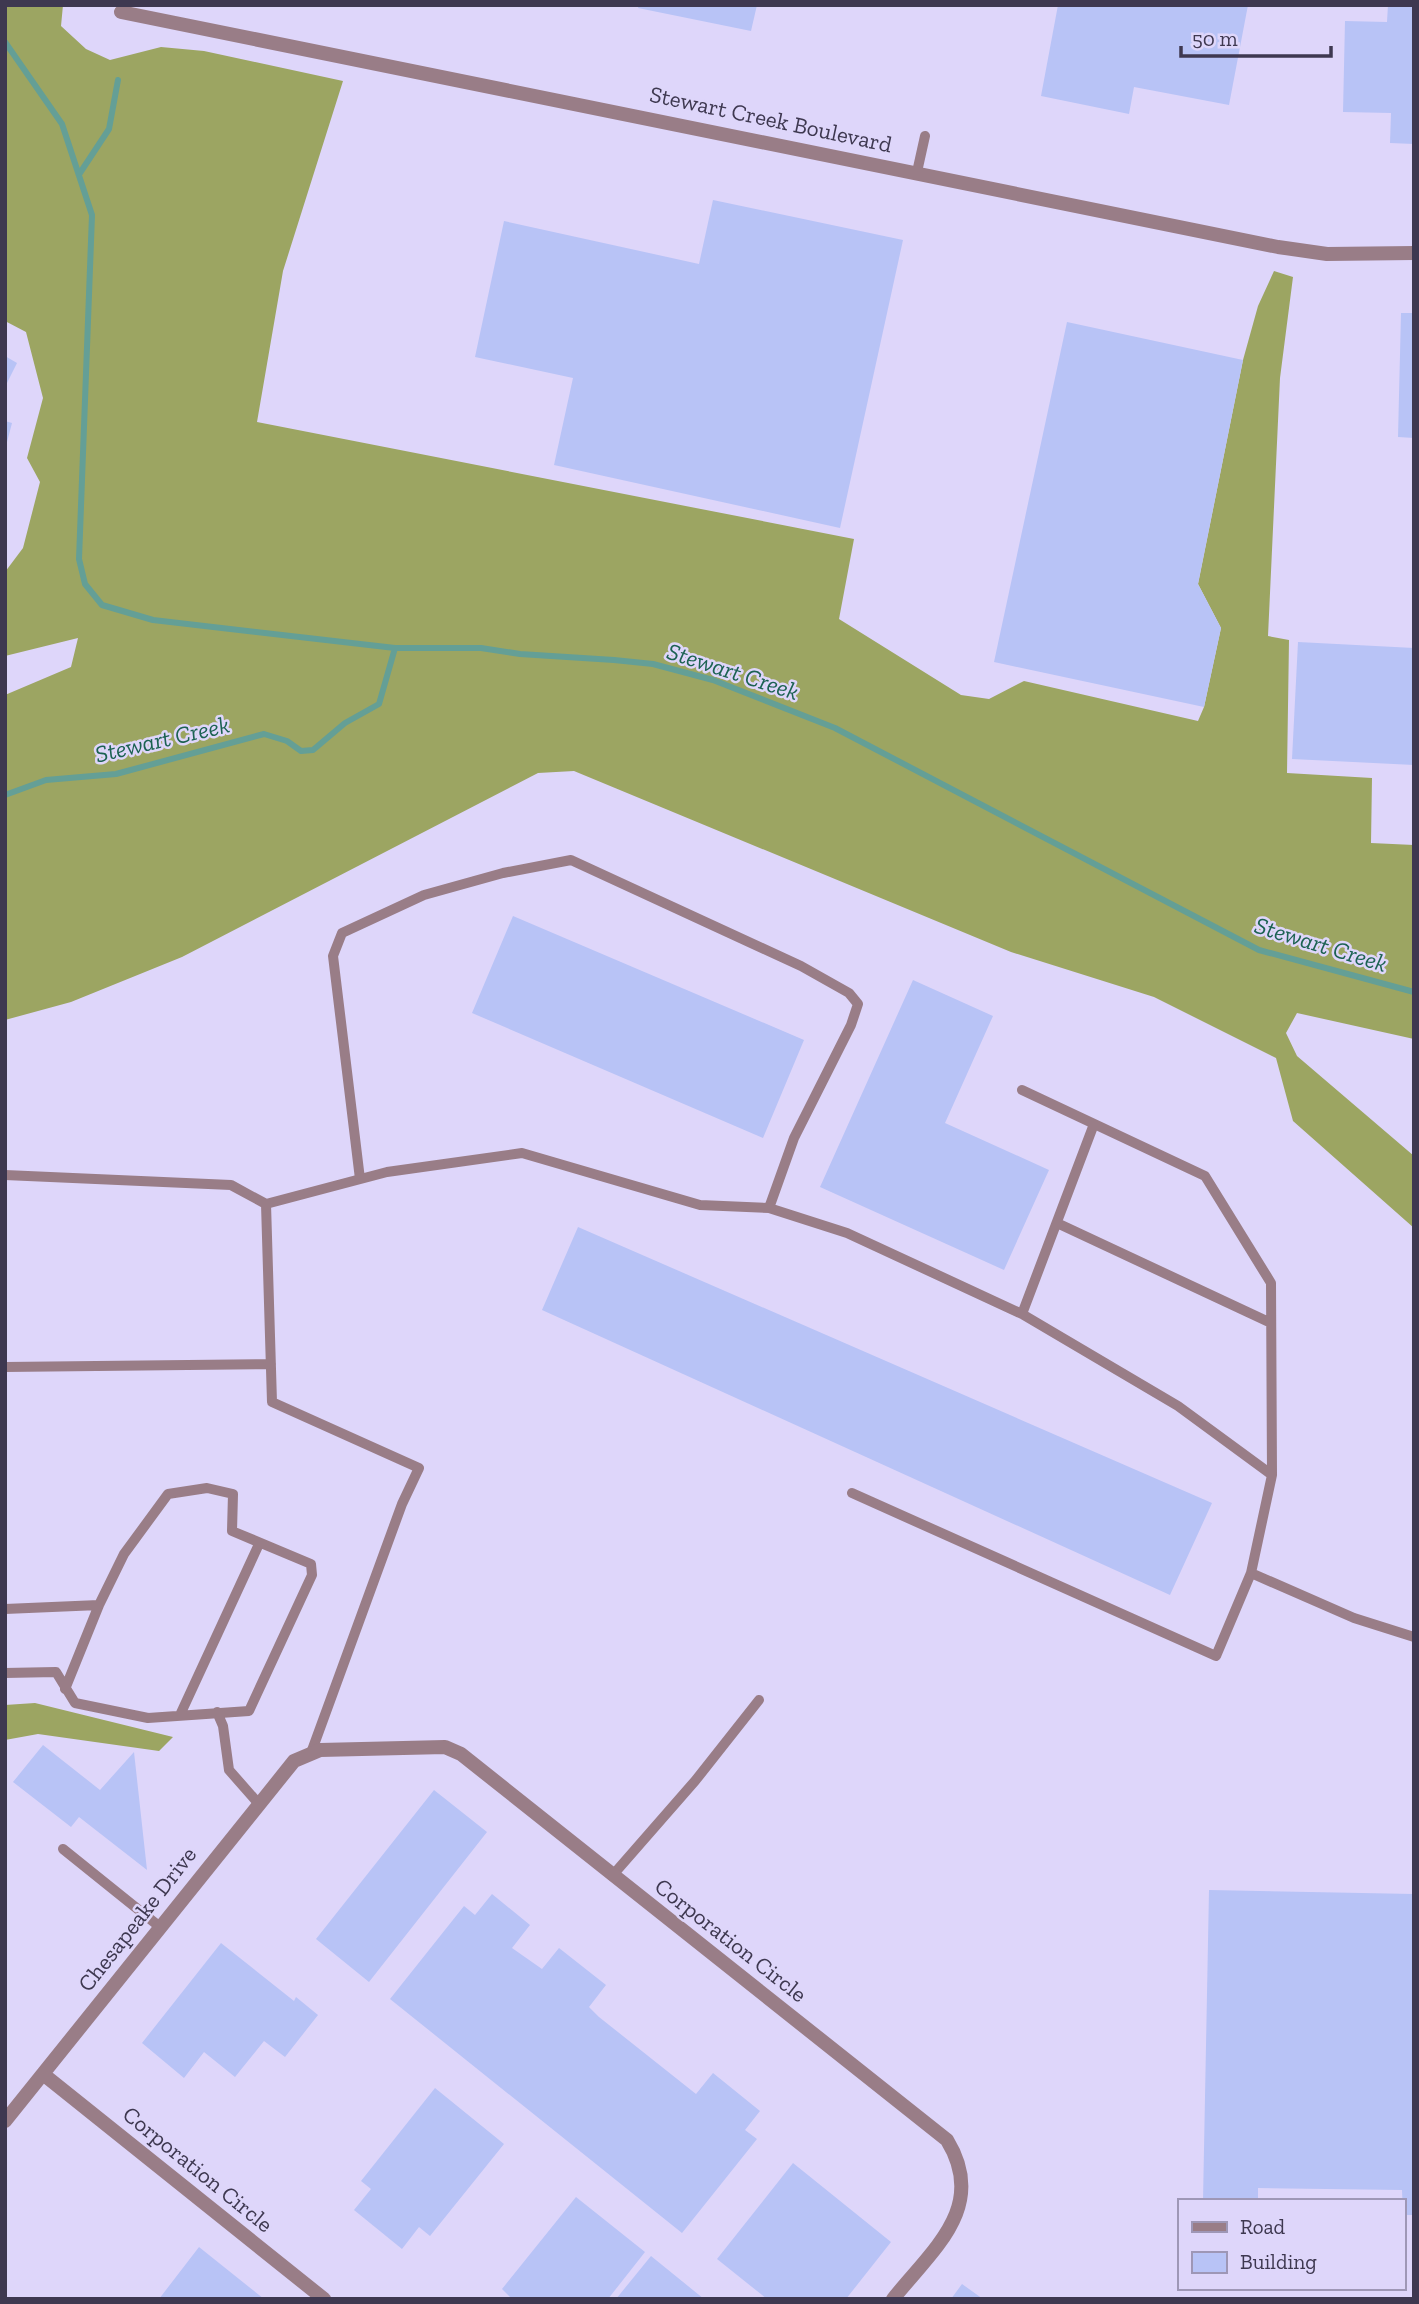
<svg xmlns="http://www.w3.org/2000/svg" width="1419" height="2304" viewBox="0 0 1419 2304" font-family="'Zilla Slab',serif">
<rect width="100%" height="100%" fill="#ded6fa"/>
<!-- forest -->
<path fill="#9ca562" d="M5 5H63L61 26 86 49 110 60 161 47 204 51 343 81 283 271 257 422 854 539 839 619 961 695 989 699 1024 681 1198 721 1204 707 1221 628 1198 584 1243 360 1258 306 1274 271 1293 277 1280 378 1268 636 1289 640 1287 773 1372 778 1371 843 1414 845V1039L1297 1013 1286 1033 1297 1056 1414 1156V1228L1293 1121 1276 1058 1154 997 1011 952 574 771 538 773 182 957 71 1002 5 1020V695L71 667 78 638 5 656V572L23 548 40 482 27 458 43 398 26 332 5 321Z
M35 1703 173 1737 159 1751 38 1734 5 1740V1705Z"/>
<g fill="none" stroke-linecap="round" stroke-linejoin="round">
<!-- stream -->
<path stroke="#649f96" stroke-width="6" d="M5 42 62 124 92 215 79 559 85 584 102 605 153 620 395 648H481L520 654 614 660 653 664 713 680 835 728 1259 950 1414 992
M80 173 109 129 118 80
M5 795 46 780 116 774 264 734 287 741 301 751 313 750 345 723 379 704 395 648"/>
</g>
<!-- building -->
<path fill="#b8c3f6" d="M639 5H757L751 31 638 8Z
M1058 5H1248L1229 105 1134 87 1129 114 1041 96Z
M1388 5H1414V144L1390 143 1391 113 1343 112 1345 21 1387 22Z
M713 200 903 240 840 528 554 465 573 378 475 357 504 221 699 264Z
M1401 313H1414V438L1398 437Z
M1067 322 1243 360 1198 584 1221 628 1204 707 994 662Z
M5 356 17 363 5 387Z
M5 421 12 423 6 446H5Z
M1298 642 1414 648V765L1292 759Z
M513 916 804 1040 763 1138 472 1013Z
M913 980 993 1016 945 1123 1049 1170 1004 1270 820 1187Z
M578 1227 1212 1503 1170 1595 542 1310Z
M43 1745 100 1790 134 1752 147 1870 79 1817 71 1827 13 1782Z
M434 1790 487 1832 369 1982 316 1939Z
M1209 1890 1414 1894V2215H1403L1402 2190 1258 2188V2201H1203Z
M492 1894 530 1925 512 1948 542 1969 559 1948 606 1985 589 2007 599 2017 696 2094 713 2073 760 2111 745 2130 757 2139 682 2233 390 1999 464 1906 475 1915Z
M221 1943 294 2001 296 1997 318 2015 285 2057 264 2041 235 2077 204 2052 184 2078 142 2043Z
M435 2088 504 2144 430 2236 419 2227 402 2249 354 2210 371 2189 361 2181Z
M793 2163 891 2242 846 2299H767L717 2259Z
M576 2197 645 2252 608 2299H512L502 2289Z
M199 2247 264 2299H159Z
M651 2256 704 2299H616Z
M962 2284 983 2299H951Z"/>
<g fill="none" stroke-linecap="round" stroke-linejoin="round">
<!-- lane -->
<path stroke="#997d87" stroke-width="10" d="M917 172 925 136
M1022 1090 1205 1176 1271 1283 1272 1475
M5 1175 231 1185 266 1204
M360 1179 333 956 342 933 424 895 503 873 571 860 801 966 849 993 858 1004 851 1025 794 1138 769 1208
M1057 1223 1271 1323
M1022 1314 1094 1124
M5 1367 271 1364
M852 1493 1216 1656 1251 1573
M5 1609 99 1605 124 1554 168 1494 207 1488 233 1494 232 1531 311 1564 312 1575 249 1711 148 1718 75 1703 56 1672 5 1673
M65 1689 99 1605
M217 1712 223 1726 229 1770 258 1803
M180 1715 259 1544
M311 1753 402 1504 419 1468 272 1402 266 1204 387 1172 522 1153 700 1205 769 1208 847 1233 1022 1314 1178 1406 1272 1475 1251 1573 1354 1618 1414 1637
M63 1849 160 1927
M612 1876 695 1781 759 1700"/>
<!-- street -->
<path stroke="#997d87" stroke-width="14" d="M121 12 1278 247 1327 254 1414 253
M43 2074 324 2299
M5 2121 294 1761 320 1750 445 1747 461 1754 947 2140C988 2207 933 2249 893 2299"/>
</g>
<g text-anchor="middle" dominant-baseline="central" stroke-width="5" stroke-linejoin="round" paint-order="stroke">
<!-- street labels -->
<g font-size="23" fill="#3e3850" stroke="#ded6fa">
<text transform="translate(771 119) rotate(12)">Stewart Creek Boulevard</text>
<text transform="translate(137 1919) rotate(-52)">Chesapeake Drive</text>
<text transform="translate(731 1940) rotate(38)">Corporation Circle</text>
<text transform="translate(198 2169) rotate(39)">Corporation Circle</text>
</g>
<!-- water labels -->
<g font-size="24" font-style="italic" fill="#1c6252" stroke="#ded6fa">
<text transform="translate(733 671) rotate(18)">Stewart Creek</text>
<text transform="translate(162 739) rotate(-13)">Stewart Creek</text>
<text transform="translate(1321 944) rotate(17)">Stewart Creek</text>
</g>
</g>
<!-- border -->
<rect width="1419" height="2304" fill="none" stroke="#3e3850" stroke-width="14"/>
<!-- legend -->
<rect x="1178" y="2199" width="228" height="91" fill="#ded6fa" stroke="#9e97b6" stroke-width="2"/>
<rect x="1192" y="2222" width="35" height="10" fill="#997d87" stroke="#9e97b6" stroke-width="2"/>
<text x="1240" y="2234" font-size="21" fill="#3e3850">Road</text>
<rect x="1192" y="2252" width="35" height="21" fill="#b8c3f6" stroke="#9e97b6" stroke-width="2"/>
<text x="1240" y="2269" font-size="21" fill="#3e3850">Building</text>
<!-- scale -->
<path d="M1181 46v10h150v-10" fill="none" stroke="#3e3850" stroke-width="3.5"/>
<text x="1192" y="46" font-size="21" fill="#3e3850" stroke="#ded6fa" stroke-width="5" paint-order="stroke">50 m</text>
</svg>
